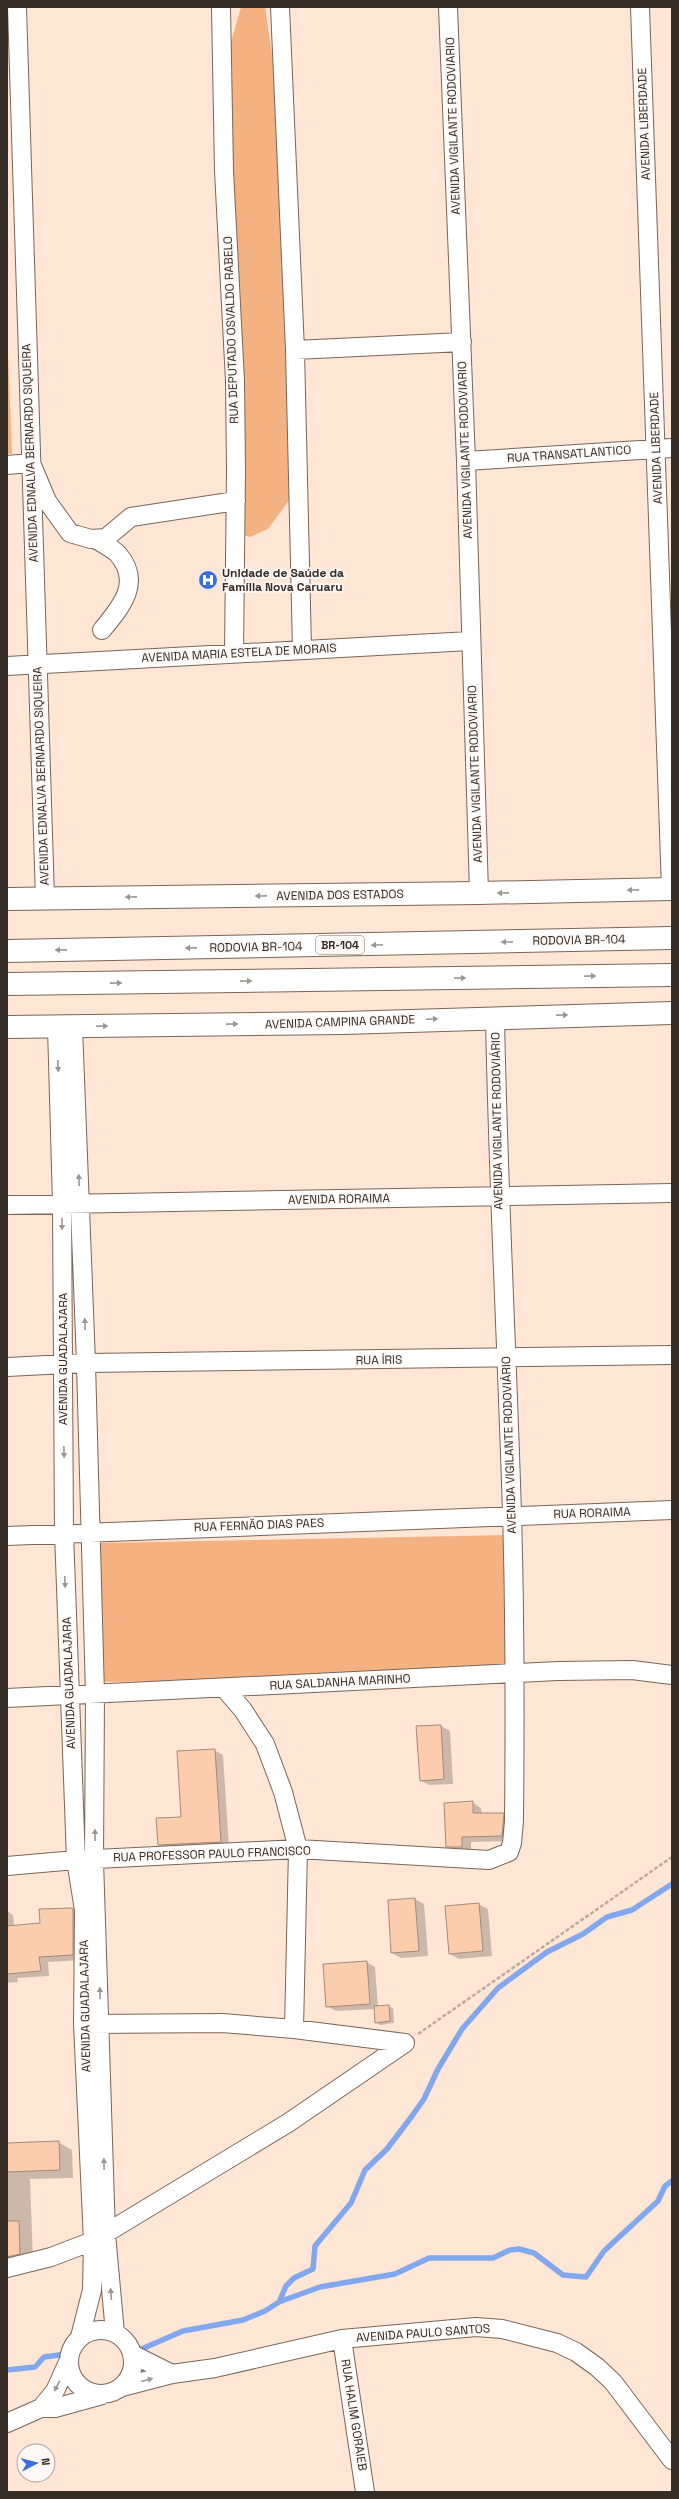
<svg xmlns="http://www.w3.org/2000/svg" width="679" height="2499" viewBox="0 0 679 2499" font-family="'Space Grotesk',sans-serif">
<rect width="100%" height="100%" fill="#ffe6d5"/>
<!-- green -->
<path fill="#f4b283" d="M241 7H265L276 82 293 495 268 529 250 537 240 534 227 56Z
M7 327 12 454H7Z
M510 1535V1677L103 1682 98 1543Z"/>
<!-- shadow -->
<path fill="#0003" d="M441 1726 450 1731 453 1784 429 1785 420 1780Z
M214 1750 223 1755 229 1847 168 1850 159 1845 182 1818Z
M472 1802 481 1808 482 1814H503L512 1819 511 1841 471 1842V1852H456L447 1846Z
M415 1899 424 1904 428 1956 401 1958 392 1953 389 1901Z
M478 1904 488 1909 492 1956 459 1959 450 1954Z
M73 1909 82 1914V1960L48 1962 49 1976 17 1978 18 1982 7 1983V1911L13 1915 14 1926 41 1924Z
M366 1962 375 1967 378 2007 388 2006 393 2008 394 2023 380 2025 376 2022 375 2009 336 2011 327 2006Z
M58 2142 72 2150 73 2178 30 2179 33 2261 7 2271V2144Z"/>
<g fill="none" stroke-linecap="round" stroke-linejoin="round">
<!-- stream -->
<path stroke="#81a7ef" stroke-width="5.5" d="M279 2302 320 2287 395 2274 429 2258H493L510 2250 519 2249 534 2253 563 2275 586 2277 604 2251 658 2201 665 2186 672 2181
M137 2351 183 2331 243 2320 265 2311 279 2302 286 2286 294 2278 313 2269 315 2246 351 2203 365 2170 387 2149 412 2116 424 2099 438 2069 462 2029 498 1988 547 1952 583 1934 607 1917 632 1910 672 1884
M7 2370 35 2367 44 2357 66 2354"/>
</g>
<!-- building -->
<path fill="#fbcdac" stroke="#a28b7c" d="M441 1725 444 1779 420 1781 416 1726Z
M215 1749 221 1842 158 1845 156 1818 181 1817 177 1751Z
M473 1801V1813H504L502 1836 462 1837V1847H446L444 1803Z
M415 1898 419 1951 391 1953 388 1900Z
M479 1903 483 1951 449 1954 445 1906Z
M73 1908V1955L39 1957 41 1971 7 1974V1926L40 1923 39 1909Z
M367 1961 370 2004 326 2007 323 1964Z
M389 2005 390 2021 375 2023 374 2006Z
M59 2141 60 2170 7 2172V2143Z
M7 2221H19L20 2254 7 2257Z"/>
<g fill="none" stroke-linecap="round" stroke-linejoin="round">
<defs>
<path id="minor" d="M17 7 45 898
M221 7 224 171 235 381 236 469 234 653
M280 7 295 350 302 649
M448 7 466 461 479 893
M640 7 671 889
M295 350 462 342
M466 461 672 448
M7 465 31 463 47 501 70 533 91 539 106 538 131 517 236 501
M95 539C102 543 112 548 118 554 143 583 120 608 102 630
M7 666 470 641
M57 1027 62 1203 64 1533 76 1860 84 1910 83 2024 93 2241 92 2290 80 2337
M73 1027 86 1363 95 1695 94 1860 106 2234 115 2333
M7 1205 672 1193
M7 1367 86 1363 672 1355
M7 1536 672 1510
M224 1688 243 1710 265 1744 283 1792 298 1849 294 2029
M7 1698 558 1671 632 1670 672 1675
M7 1866 76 1860 298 1849 489 1860 509 1852 512 1843 514 1821C515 1719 515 1616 512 1514 507 1348 498 1182 495 1017
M90 2024 222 2023 294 2029 405 2043
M7 2268 51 2257 93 2241 288 2123 405 2043
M69 2362a32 32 0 1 1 64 0a32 32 0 1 1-64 0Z
M342 2339 365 2492
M132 2354 172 2374
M122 2387 172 2374 215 2368 342 2339 476 2327 502 2329 557 2343 576 2352 597 2367 613 2382 672 2460
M41 2408 55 2391 68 2362
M7 2423 41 2408H55L102 2395"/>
<path id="major" d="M7 899 479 893 672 889
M7 1027 344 1023 672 1013"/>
<path id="highway" d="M7 951 672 938
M7 984 672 975"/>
</defs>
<!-- minor casing -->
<use href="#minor" stroke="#7b6556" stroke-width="20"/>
<!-- major casing -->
<use href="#major" stroke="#7b6556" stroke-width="24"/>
<!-- highway casing -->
<use href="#highway" stroke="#7b6556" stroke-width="24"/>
<!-- path -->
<path stroke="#bfab9d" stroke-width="2.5" stroke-dasharray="4 2" stroke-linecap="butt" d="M418 2034 672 1857"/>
<!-- minor -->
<use href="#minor" stroke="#fff" stroke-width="18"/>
<!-- major -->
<use href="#major" stroke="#fff" stroke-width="22"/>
<!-- highway -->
<use href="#highway" stroke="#fff" stroke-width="22"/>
</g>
<!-- one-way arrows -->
<defs><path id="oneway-solid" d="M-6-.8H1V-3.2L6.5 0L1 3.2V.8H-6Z"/></defs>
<g fill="#9a9692">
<use href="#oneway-solid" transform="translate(633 890) rotate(179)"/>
<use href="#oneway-solid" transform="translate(503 893) rotate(179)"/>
<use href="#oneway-solid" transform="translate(261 896) rotate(179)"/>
<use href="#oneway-solid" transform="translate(131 897) rotate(179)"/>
<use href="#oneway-solid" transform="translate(507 942) rotate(179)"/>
<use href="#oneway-solid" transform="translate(377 945) rotate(178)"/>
<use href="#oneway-solid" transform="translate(191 948) rotate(179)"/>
<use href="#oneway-solid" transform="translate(61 950) rotate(179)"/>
<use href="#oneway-solid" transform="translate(590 976) rotate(-1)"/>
<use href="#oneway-solid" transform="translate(460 978) rotate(-1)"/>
<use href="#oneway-solid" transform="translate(246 981) rotate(-1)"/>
<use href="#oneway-solid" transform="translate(116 983) rotate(-1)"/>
<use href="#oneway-solid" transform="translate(562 1015) rotate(-1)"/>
<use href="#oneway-solid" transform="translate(432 1019) rotate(-2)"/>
<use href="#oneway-solid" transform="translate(232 1024) rotate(-1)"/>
<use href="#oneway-solid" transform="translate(102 1026) rotate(-1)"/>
<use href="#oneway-solid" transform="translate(58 1066) rotate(88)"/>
<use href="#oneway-solid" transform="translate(79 1180) rotate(-92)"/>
<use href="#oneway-solid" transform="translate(62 1224) rotate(90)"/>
<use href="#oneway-solid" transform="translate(85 1324) rotate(-92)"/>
<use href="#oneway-solid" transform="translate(64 1452) rotate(89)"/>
<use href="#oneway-solid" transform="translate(65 1582) rotate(88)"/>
<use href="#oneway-solid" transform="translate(95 1835) rotate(-90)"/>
<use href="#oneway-solid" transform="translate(100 1993) rotate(-92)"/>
<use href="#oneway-solid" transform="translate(104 2164) rotate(-91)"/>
<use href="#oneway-solid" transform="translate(111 2294) rotate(-95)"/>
<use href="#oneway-solid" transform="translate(147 2380) rotate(-15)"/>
<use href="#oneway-solid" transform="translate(57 2386) rotate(117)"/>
</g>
<!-- icons -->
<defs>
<symbol id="hospital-disc" viewBox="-11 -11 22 22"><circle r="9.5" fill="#3970df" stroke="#fdf8f4"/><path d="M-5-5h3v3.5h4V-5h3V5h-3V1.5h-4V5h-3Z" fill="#fff"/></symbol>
</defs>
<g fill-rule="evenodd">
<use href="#hospital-disc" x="197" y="569" width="22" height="22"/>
</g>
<g text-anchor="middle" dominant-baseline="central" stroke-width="3.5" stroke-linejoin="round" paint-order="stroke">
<!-- shield labels -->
<rect fill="#fdf8f4" stroke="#716964" stroke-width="1" x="316" y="936" width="48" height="18" rx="3"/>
<g font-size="11" font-weight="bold" fill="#352c26">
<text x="340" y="945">BR-104</text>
</g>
<!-- street labels -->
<g font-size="12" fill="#352c26" stroke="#fdf8f4">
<text transform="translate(644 124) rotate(-92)">AVENIDA LIBERDADE</text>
<text transform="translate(453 126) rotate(-92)">AVENIDA VIGILANTE RODOVIARIO</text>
<text transform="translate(231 330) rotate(-92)">RUA DEPUTADO OSVALDO RABELO</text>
<text transform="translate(656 448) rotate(-92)">AVENIDA LIBERDADE</text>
<text transform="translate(465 450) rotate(-92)">AVENIDA VIGILANTE RODOVIARIO</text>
<text transform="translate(30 453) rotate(-92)">AVENIDA EDNALVA BERNARDO SIQUEIRA</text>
<text transform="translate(569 454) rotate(-4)">RUA TRANSATLANTICO</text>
<text transform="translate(239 653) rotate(-3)">AVENIDA MARIA ESTELA DE MORAIS</text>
<text transform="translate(475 774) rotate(-92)">AVENIDA VIGILANTE RODOVIARIO</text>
<text transform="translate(41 776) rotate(-92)">AVENIDA EDNALVA BERNARDO SIQUEIRA</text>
<text transform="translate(340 895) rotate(-1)">AVENIDA DOS ESTADOS</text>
<text transform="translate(579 940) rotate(-1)">RODOVIA BR-104</text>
<text transform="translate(256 947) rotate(-1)">RODOVIA BR-104</text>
<text transform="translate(340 1022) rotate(-2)">AVENIDA CAMPINA GRANDE</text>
<text transform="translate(497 1121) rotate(-91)">AVENIDA VIGILANTE RODOVIÁRIO</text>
<text transform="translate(339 1199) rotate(-1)">AVENIDA RORAIMA</text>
<text transform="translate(63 1359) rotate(-90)">AVENIDA GUADALAJARA</text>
<text transform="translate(379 1360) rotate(-1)">RUA ÍRIS</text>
<text transform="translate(509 1445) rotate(-92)">AVENIDA VIGILANTE RODOVIÁRIO</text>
<text transform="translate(592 1513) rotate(-2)">RUA RORAIMA</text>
<text transform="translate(259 1525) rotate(-2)">RUA FERNÃO DIAS PAES</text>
<text transform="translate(340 1682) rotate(-3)">RUA SALDANHA MARINHO</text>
<text transform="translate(69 1683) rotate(-92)">AVENIDA GUADALAJARA</text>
<text transform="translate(212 1854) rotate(-2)">RUA PROFESSOR PAULO FRANCISCO</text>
<text transform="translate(85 2006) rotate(-91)">AVENIDA GUADALAJARA</text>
<text transform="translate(423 2333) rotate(-4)">AVENIDA PAULO SANTOS</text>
<text transform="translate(354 2415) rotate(81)">RUA HALIM GORAIEB</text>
</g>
<!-- poi labels -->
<g font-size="12" font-weight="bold" fill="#352c26" stroke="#fdf8f4" text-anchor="start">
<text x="222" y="573">Unidade de Saúde da<tspan x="222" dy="14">Família Nova Caruaru</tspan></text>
</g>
</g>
<!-- border -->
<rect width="679" height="2499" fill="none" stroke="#352c26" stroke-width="16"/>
<!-- north arrow -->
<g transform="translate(36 2463) rotate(83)"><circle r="19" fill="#fdf8f4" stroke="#ada6a2"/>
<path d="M0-3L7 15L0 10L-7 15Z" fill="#3970df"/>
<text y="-6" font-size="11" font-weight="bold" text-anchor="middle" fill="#352c26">N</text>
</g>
</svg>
